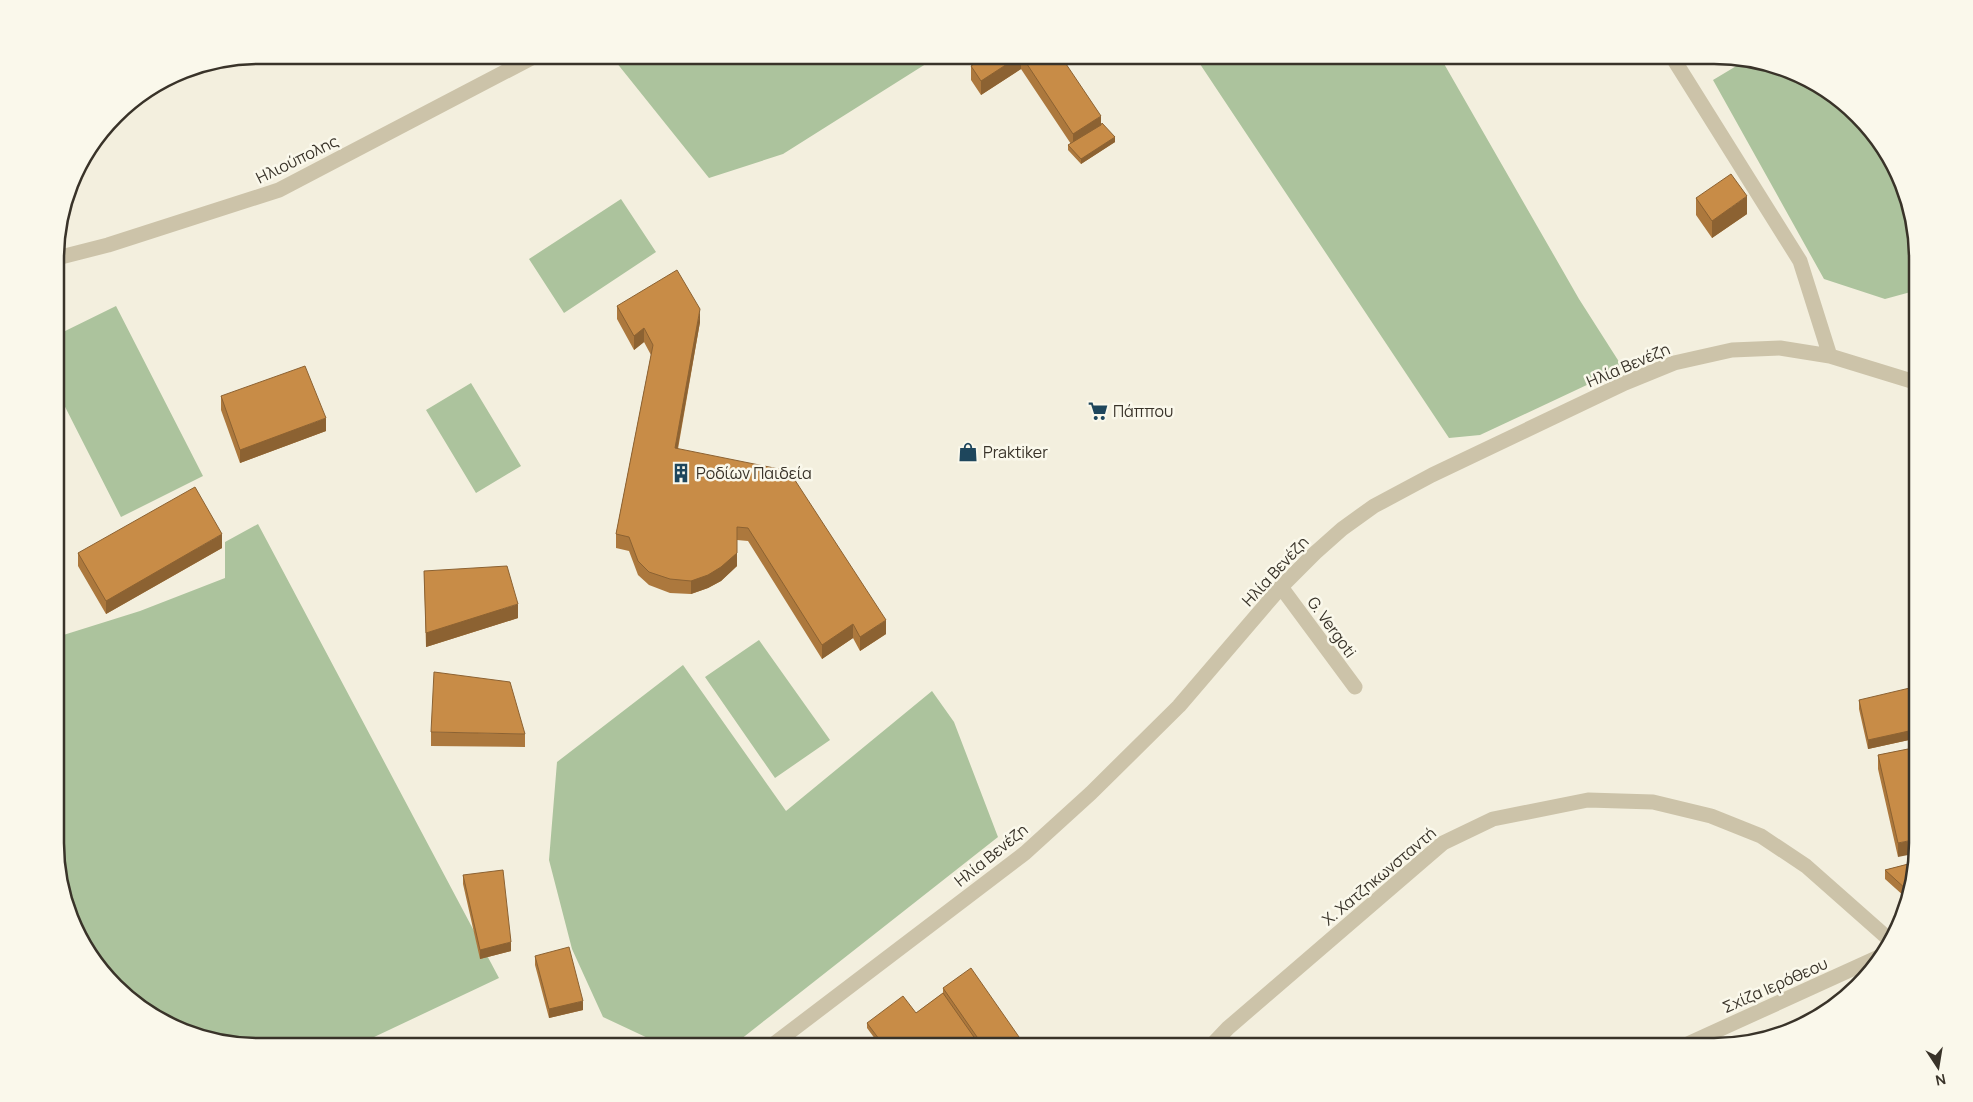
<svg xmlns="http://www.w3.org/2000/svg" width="1973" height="1102" viewBox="0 0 1973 1102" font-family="Manrope,sans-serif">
<rect width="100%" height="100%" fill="#f3efde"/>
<!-- green -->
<path fill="#acc39d" d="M615 55H940L783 154 709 178 616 62Z
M1194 55H1439L1579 299 1623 368 1480 435 1449 438Z
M1748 59 1767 62 1816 82 1884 146 1907 193 1918 245V290L1885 299 1824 279 1713 80Z
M621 199 656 252 564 313 529 259Z
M116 306 203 476 121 517 57 391V335Z
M471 383 521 466 476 493 426 410Z
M258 524 499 978 353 1047H258L206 1040 157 1020 89 957 57 870V637L140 611 225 578V542Z
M759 640 830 740 775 778 705 677Z
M683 665 786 811 932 691 954 722 998 837 731 1047H667L603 1017 572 949 549 860 557 762Z"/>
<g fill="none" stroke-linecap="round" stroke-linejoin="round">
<!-- minor -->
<path stroke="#ccc3a9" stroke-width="15" d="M1671 55 1800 261 1830 356
M57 258 108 245 279 190 537 55
M1281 587 1355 687
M770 1047 1025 853 1091 793 1179 706 1281 587 1315 553 1342 529 1374 506 1432 475 1625 383 1674 363 1732 350 1780 348 1830 356 1918 383
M1210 1047 1228 1028 1443 843 1493 819 1588 800 1653 802 1711 816 1761 836 1806 866 1892 942
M1681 1047 1883 955"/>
</g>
<!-- wall -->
<path fill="#ac783d" d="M988 55H1060L1101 125 1115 142 1081 164 1068 150V145L1071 144 1021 69 981 95 971 80V66Z
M1696 198 1747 214 1712 238 1696 215Z
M617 306 700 322 678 449 886 634 860 651 853 638 822 659 748 541 737 540V566L721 581 708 588 691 594 670 593 649 585 638 575 629 551 616 548V534L651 355 644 342 634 350 617 319Z
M221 396 326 431 240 463 221 410Z
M222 548 106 614 78 566V553Z
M424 571 518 618 426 647Z
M1859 700 1918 701V738L1868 749 1859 709Z
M431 732 525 734V747L431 746Z
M1918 747 1898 857 1878 769V755Z
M1916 862 1905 897 1885 879V870Z
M463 875 511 951 480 959 463 884Z
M535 956 583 1010 549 1018 535 965Z
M943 988 1026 1047H881L867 1028V1023L916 1013 943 993Z"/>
<!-- shaded-wall -->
<path fill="#8c6232" d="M1021 55V69L981 95V81Z
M1101 116V130L1073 148V134Z
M1115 137V142L1081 164V159Z
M1747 196V214L1712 238V221Z
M700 309V322L675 462V448Z
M644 328V342L634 350V336Z
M326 418V431L240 463V450Z
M737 527V566L721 581 708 588 691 594V581Z
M222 534V548L106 614V601Z
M518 604V618L426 647V633Z
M886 620V634L860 651V637Z
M853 624V638L822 659V645Z
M1918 729V738L1868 749V740Z
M1918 839V853L1898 857V843Z
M511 942V951L480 959V950Z
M583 1001V1010L549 1018V1009Z"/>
<!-- building -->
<path fill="#c88c47" stroke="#8c6232" d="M988 55H1060L1101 116 1073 134 1021 55 981 81 971 66Z
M1102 123 1115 137 1081 159 1068 145 1101 125Z
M1731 174 1747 196 1712 221 1696 198Z
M677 270 700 309 675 448 789 471 886 620 860 637 853 624 822 645 748 528 737 527V553L721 567 708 575 691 581 670 579 649 572 638 561 629 537 616 534 653 345 644 328 634 336 617 306Z
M305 366 326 418 240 450 221 396Z
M195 487 222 534 106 601 78 553Z
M507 566 518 604 426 633 424 571Z
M434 672 510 682 525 734 431 732Z
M1914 687 1918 701V729L1868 740 1859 700Z
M1918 747V839L1898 843 1878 755Z
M1916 862 1907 890 1885 870Z
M503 870 511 942 480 950 463 875Z
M569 947 583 1001 549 1009 535 956Z
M971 968 1026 1047H984L943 988Z
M943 993 981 1047H885L867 1023 903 996 916 1013Z"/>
<!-- icons -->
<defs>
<symbol id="supermarket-bare" viewBox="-9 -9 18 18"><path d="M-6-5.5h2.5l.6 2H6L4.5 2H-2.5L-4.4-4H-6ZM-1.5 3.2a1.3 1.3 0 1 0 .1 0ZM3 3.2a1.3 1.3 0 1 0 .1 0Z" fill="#1e465c" stroke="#faf8eb" stroke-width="2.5" paint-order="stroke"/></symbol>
<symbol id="shop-bare" viewBox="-9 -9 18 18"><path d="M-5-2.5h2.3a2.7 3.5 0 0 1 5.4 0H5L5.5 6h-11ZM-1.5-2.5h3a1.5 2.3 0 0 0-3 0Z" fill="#1e465c" stroke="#faf8eb" stroke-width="2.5" paint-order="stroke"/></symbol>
<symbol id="building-bare" viewBox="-9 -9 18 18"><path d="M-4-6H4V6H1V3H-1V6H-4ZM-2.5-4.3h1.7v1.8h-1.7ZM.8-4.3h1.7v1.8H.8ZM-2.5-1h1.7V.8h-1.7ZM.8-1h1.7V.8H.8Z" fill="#1e465c" stroke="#faf8eb" stroke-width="2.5" paint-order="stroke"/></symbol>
</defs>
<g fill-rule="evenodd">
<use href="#supermarket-bare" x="1084" y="397" width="28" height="28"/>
<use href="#shop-bare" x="954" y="438" width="28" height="28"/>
<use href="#building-bare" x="667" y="459" width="28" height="28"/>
</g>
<g text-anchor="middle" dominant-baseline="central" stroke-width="5" stroke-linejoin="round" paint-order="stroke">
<!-- street labels -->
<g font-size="16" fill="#393329" stroke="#faf8eb">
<text transform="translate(297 159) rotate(-26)">Ηλιούπολης</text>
<text transform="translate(1628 365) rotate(-23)">Ηλία Βενέζη</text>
<text transform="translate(1275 571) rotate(-47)">Ηλία Βενέζη</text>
<text transform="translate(1332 627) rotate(54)">G. Vergoti</text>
<text transform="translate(991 855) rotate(-39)">Ηλία Βενέζη</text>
<text transform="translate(1379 876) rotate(-40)">Χ. Χατζηκωνσταντή</text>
<text transform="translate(1775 985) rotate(-24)">Σχίζα Ιερόθεου</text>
</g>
<!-- poi labels -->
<g font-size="16" fill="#393329" stroke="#faf8eb" text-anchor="start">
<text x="1113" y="411">Πάππου</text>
<text x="983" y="452">Praktiker</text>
<text x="696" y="473">Ροδίων Παιδεία</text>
</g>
</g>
<!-- crop -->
<path d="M0 0H1973V1102H0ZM259 64H1714A195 195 0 0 1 1909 259V843A195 195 0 0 1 1714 1038H259A195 195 0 0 1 64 843V259A195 195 0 0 1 259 64Z" fill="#faf8eb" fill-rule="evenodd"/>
<path fill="none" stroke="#393329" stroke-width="2.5" d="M259 64H1714A195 195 0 0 1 1909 259V843A195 195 0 0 1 1714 1038H259A195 195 0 0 1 64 843V259A195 195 0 0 1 259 64Z"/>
<!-- north arrow -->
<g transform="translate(1938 1067) rotate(168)" stroke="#faf8eb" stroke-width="4" paint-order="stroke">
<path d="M0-4L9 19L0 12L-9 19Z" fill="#393329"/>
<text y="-8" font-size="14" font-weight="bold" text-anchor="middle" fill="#393329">N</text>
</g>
</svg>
